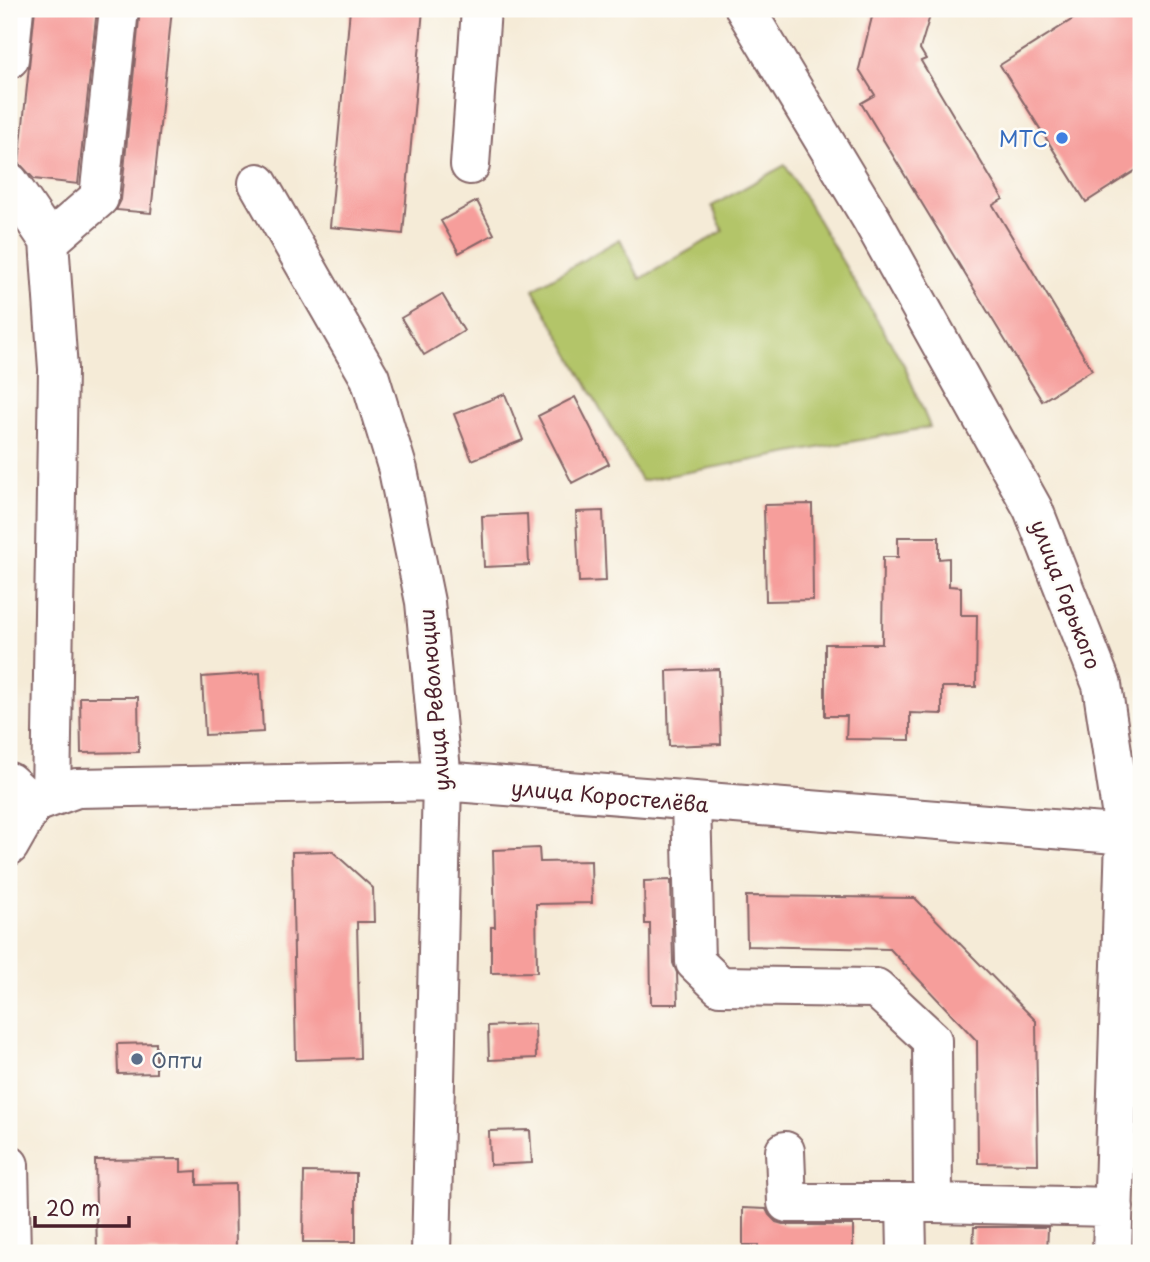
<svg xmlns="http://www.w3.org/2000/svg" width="1150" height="1262" viewBox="0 0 1150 1262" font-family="'Playpen Sans',sans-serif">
<rect width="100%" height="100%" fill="#fdfcf7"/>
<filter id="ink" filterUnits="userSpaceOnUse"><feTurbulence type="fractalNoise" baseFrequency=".0143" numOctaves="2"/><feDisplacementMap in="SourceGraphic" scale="14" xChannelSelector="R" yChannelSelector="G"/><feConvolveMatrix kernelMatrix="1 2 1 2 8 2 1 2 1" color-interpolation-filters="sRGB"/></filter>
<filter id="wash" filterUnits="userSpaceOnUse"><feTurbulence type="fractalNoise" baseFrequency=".00686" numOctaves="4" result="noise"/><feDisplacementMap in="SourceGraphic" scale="28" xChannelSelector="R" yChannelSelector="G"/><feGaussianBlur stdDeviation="1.57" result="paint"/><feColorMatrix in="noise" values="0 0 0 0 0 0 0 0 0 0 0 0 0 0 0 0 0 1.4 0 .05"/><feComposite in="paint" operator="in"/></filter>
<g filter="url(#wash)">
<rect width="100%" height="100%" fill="#f5ebd7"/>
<!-- green -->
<path fill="#b3c569" stroke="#7e724a" stroke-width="2" d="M785 165 904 365 930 427 641 481 533 289 620 239 640 279 723 231 712 206Z"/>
<g id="blocks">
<!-- building -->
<path fill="#f69e9b" d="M35 9H97L78 184 34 179 19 163Z
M140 9H172L151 213 116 210 121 200Z
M350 9H423L403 234 330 227Z
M874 9H932L920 49 926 59 921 61 1003 199 993 205 1092 370 1042 401 861 103 875 95 859 69Z
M1089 9H1141V167L1086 202 1000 65Z
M477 201 494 234 459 253 441 221Z
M442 294 464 331 424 355 401 318Z
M505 394 523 440 472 460 454 414Z
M575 397 609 464 572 483 538 416Z
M812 504 813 600 766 601 764 505Z
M603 511 606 581 579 582 576 512Z
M527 514 529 565 484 567 482 516Z
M898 537H939V559L949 558V586L961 587V615H977L976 687H942V714L910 713V740L846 739 847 716H825V644H882L883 557H898Z
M719 669 721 744 669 746 667 671Z
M260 673 263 732 205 735 202 677Z
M80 697H138L139 752 81 753Z
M539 848 540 862 591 861 592 903 536 904 537 972 491 973V927H495L493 850Z
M332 851 373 888 374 922H357L360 1058 296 1060 292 852Z
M671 880 673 963 677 973 678 1004H651L650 924H645L644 881Z
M746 896 915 898 1036 1021 1038 1164 978 1163 977 1041 890 949 747 946Z
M535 1024 536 1058 489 1060 488 1026Z
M156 1043V1073L118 1074 117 1044Z
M530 1130 532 1163 490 1165 489 1131Z
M181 1159V1172L197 1171V1185L235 1184 236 1253H97L95 1160Z
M304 1172 356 1173V1242H303Z
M743 1208 766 1209 769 1215 776 1222 786 1225H853V1253H758V1245H743Z
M974 1227H1048L1047 1253H973Z"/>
</g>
</g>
<g filter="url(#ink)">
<use href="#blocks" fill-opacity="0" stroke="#866667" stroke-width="2"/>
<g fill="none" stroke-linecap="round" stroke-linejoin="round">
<defs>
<path id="minor" d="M745 9 872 220 1033 509 1102 685 1125 837 1112 1253
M9 59 14 9
M470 165 481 9
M9 182 49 241 58 369 51 797
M258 183 370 378 398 470 425 602 442 781 431 1253
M49 241 99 198 119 9
M9 782 33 804
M691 801 695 962 720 986 876 988 932 1040 933 1203 1114 1207
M9 846 33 804 77 788 442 781 1141 836
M785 1151 787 1203H933
M9 1165 11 1253
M906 1203 907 1253"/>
</defs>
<!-- minor casing -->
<use href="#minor" stroke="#866667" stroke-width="42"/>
<!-- minor -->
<use href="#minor" stroke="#fff" stroke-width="38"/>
</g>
</g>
<!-- markers -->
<circle fill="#3f7fe0" stroke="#fdfcf7" stroke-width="2.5" cx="1062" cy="138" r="7"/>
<circle fill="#5c6f8a" stroke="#fdfcf7" stroke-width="2.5" cx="137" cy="1059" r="7"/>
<g text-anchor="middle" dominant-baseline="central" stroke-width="5" stroke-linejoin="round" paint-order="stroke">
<!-- shop labels -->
<g font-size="21" fill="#366cbe" stroke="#fdfcf7" text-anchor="end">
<text x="1048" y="138">МТС</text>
</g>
<!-- street labels -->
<g font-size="21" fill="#4a1f2b" stroke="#fdfcf7">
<text transform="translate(1067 594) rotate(69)">улица Горького</text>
<text transform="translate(433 700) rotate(-95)">улица Революции</text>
<text transform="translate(610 795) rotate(5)">улица Коростелёва</text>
</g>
<!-- service labels -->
<g font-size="21" fill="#4e5e75" stroke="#fdfcf7" text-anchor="start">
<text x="151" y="1059">Опти</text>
</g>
</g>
<!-- margin -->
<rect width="1150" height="1262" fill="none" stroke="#fdfcf7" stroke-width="35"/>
<!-- scale -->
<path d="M35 1216v10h94v-10" fill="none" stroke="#4a1f2b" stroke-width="3.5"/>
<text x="46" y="1216" font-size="21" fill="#4a1f2b" stroke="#fdfcf7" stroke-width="5" paint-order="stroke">20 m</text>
</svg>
